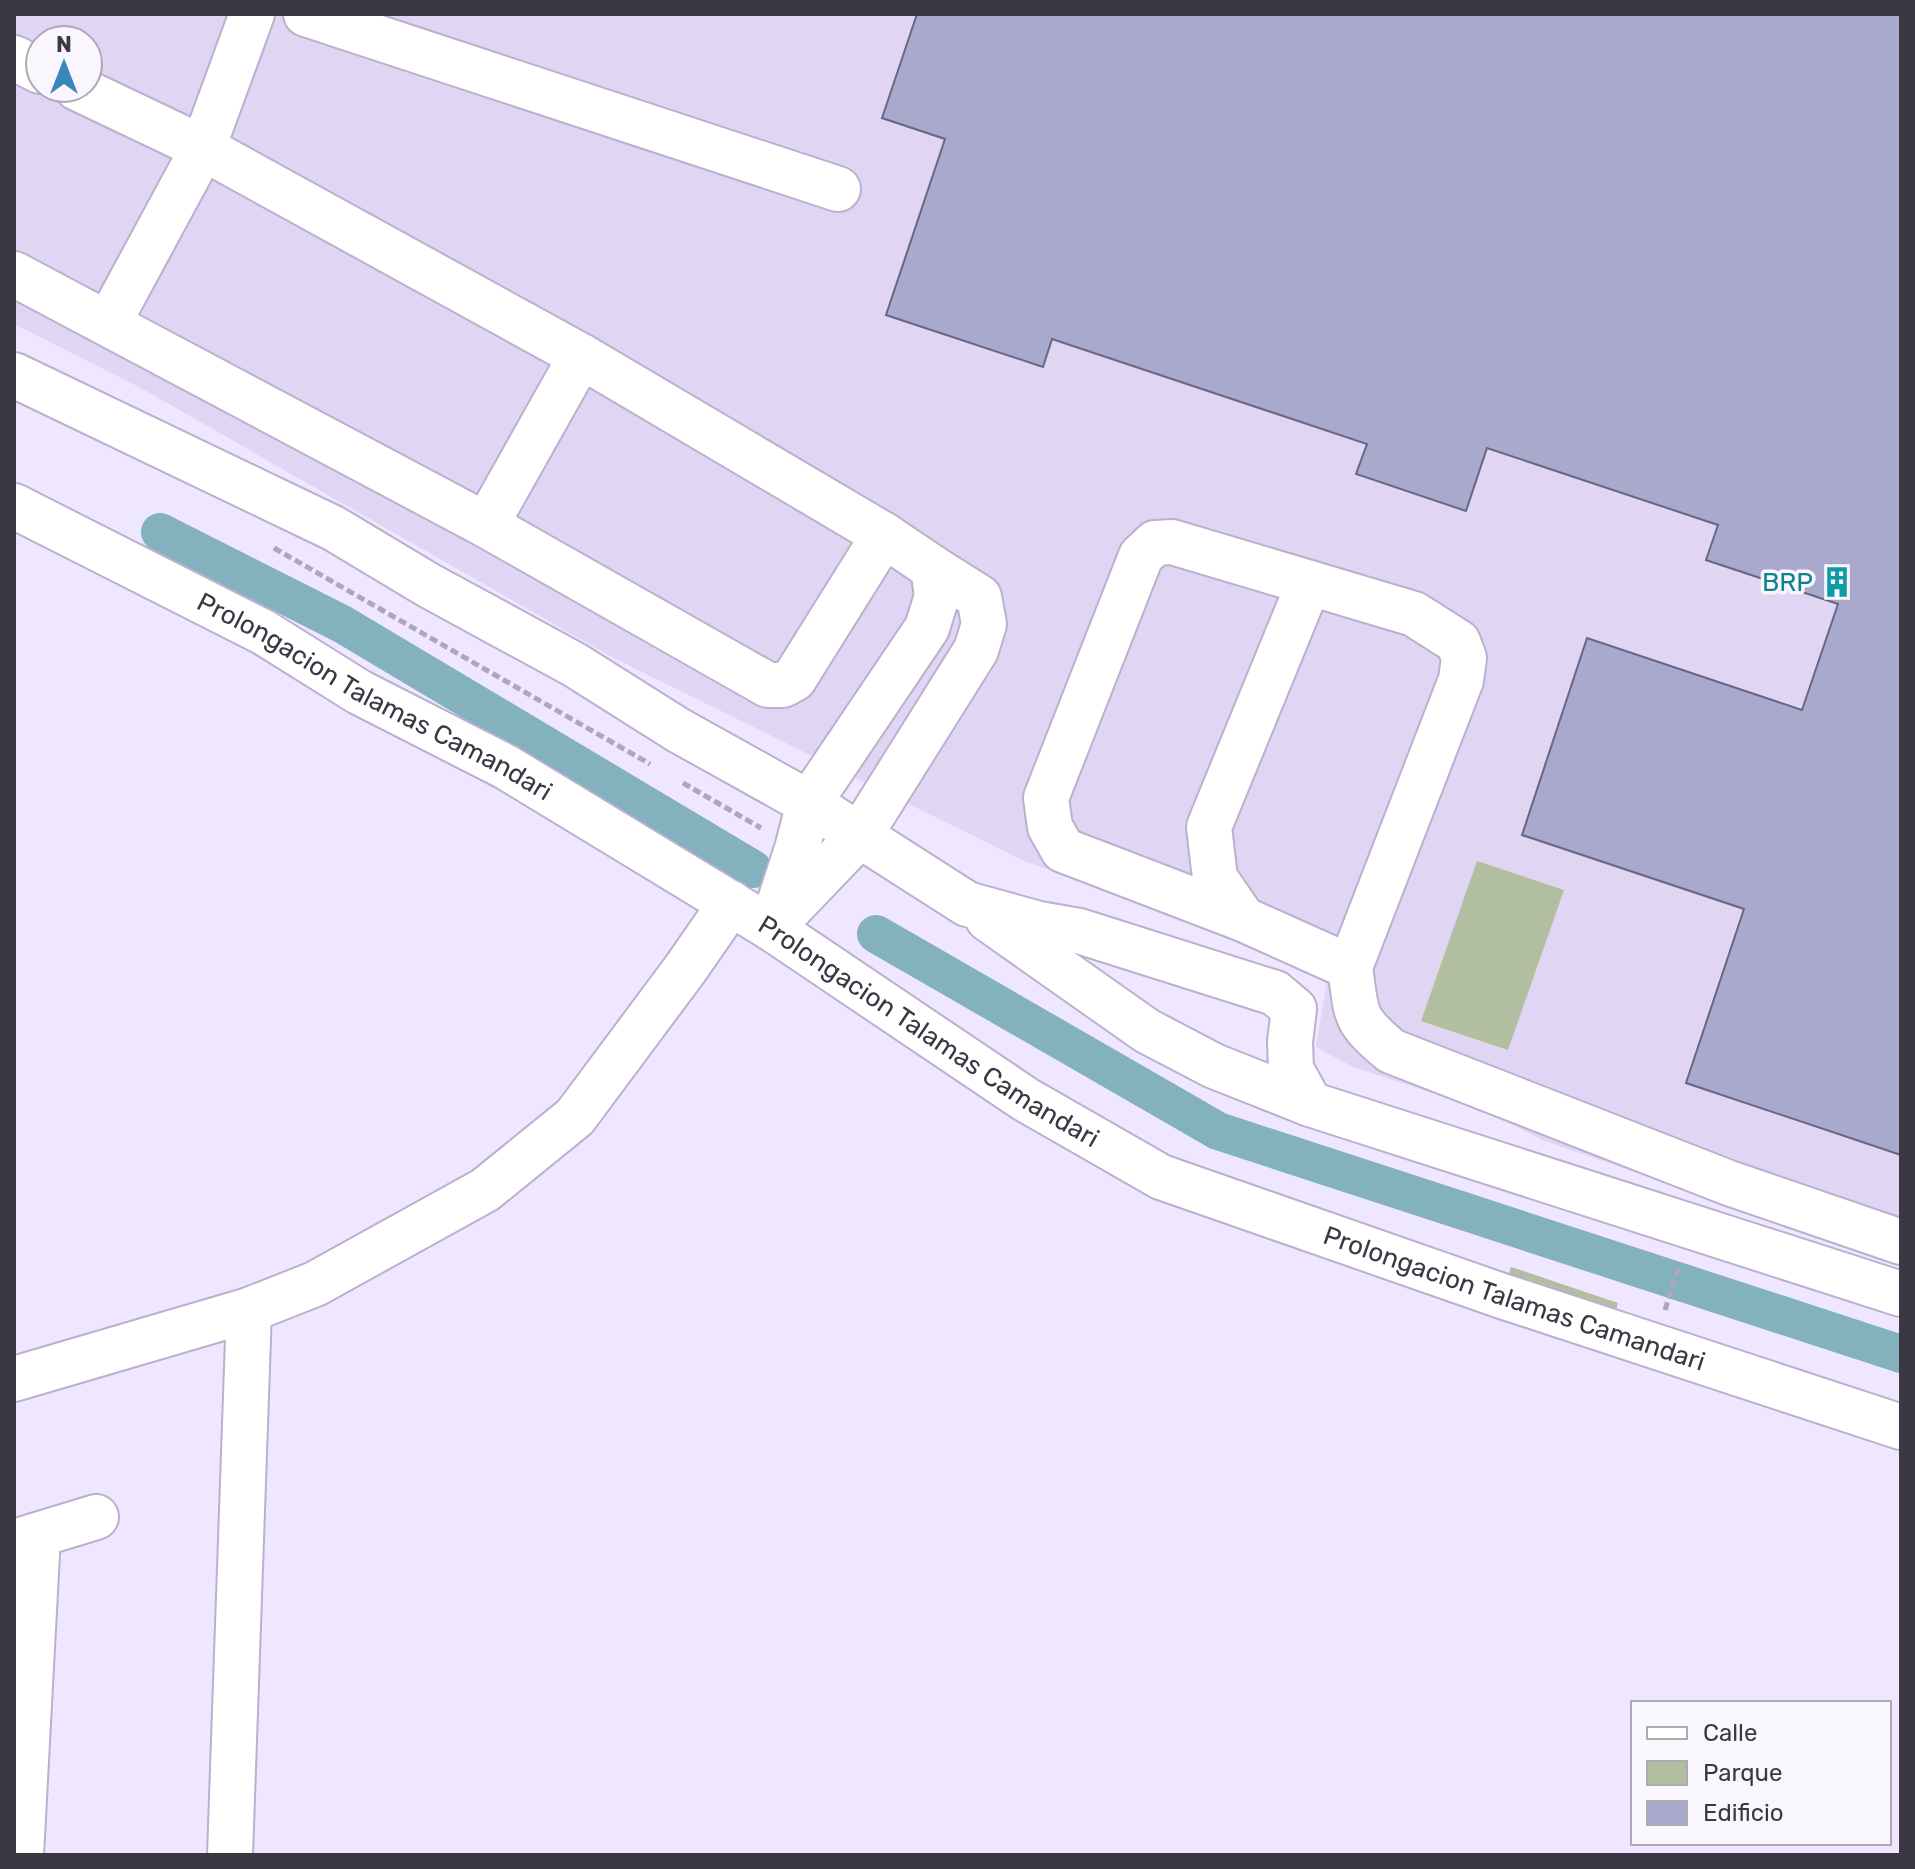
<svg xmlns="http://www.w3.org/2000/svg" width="1915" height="1869" viewBox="0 0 1915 1869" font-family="Rubik,sans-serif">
<rect width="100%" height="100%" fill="#efe6ff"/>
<!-- built -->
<path fill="#e0d5f3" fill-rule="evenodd" d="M14 14H1901V1265L1542 1140 1487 1111 1353 1067 1316 1047 1327 981 1297 955 1024 861 608 655 139 387 14 324ZM40 40H88V88H40Z"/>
<!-- green -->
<path fill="#b2bea0" d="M1477 861 1564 890 1508 1050 1421 1021Z
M1511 1267 1618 1303 1614 1317 1507 1281Z"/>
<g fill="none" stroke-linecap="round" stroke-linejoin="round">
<!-- canal -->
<path stroke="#83b1be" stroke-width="38" d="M160 532 342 624 753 869
M876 934 1218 1131 1901 1354"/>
</g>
<!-- building -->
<path fill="#a9a8cd" stroke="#686783" stroke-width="2" d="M917 14H1901V1155L1686 1083 1744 909 1522 835 1587 638 1802 710 1838 604 1706 560 1718 525 1487 448 1466 511 1356 474 1367 444 1052 339 1043 367 886 315 945 139 882 118Z"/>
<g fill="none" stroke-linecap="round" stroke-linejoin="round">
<defs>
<g id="minor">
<path d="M306 14 838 189"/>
<path d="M14 58 40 71"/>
<path d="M77 88 203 148 581 356 884 535 933 568"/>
<path d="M14 274 486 525 768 685H783L794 679 884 535"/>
<path d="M109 322 203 148 252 14"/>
<path d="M14 375 333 528 428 585 575 665 678 730 809 803 967 904 1039 924 1079 931 1275 993 1294 1009 1290 1042 1291 1069 1310 1104"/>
<path id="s1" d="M14 506 263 632 359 692 506 767 771 928 1025 1099 1161 1177 1502 1296 1901 1427"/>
<path d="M486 525 581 356"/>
<path d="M933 568 979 597 984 624 976 650 860 835 771 928 797 849 809 803 927 628 937 596Z"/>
<path d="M988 919 1147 1031 1214 1066 1310 1104 1901 1294"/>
<path d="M1243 919 1215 878 1209 827 1309 583"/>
<path d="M1350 967 1243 919 1063 850 1050 827 1046 798 1141 556 1155 543 1172 542 1414 614 1458 642 1464 658 1461 680 1350 967C1357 1016 1352 1018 1391 1051L1729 1183 1901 1242"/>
<path d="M14 1379 249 1310 315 1284 485 1190 575 1117 686 968 731 903"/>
<path d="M14 1542 96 1517"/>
<path d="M21 1855 38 1535"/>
<path d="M230 1855 249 1310"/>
</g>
</defs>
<!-- minor casing -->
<use href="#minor" stroke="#bbb0ce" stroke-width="48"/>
<!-- path -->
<path stroke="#aea7bb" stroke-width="5" stroke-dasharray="8 4" stroke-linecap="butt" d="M274 548 650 764
M683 783 761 828
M1665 1310 1679 1266"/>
<!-- minor -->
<use href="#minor" stroke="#fff" stroke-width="44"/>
</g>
<!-- icons -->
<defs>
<symbol id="building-bare" viewBox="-9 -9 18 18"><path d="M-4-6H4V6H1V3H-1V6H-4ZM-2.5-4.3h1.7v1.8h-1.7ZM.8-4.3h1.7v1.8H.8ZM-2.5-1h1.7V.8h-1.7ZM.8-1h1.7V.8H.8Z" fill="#0f9aa8" stroke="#f9f7fd" stroke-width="2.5" paint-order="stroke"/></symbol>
</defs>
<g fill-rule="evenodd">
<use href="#building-bare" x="1815" y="560" width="44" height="44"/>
</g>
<g text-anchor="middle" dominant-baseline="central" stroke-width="7" stroke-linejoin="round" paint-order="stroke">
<!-- culture labels -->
<g font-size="26" fill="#0d838f" stroke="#f9f7fd" text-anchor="end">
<text x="1813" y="582">BRP</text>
</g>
<!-- street labels -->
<g font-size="26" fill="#3b3743" stroke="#f9f7fd">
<text stroke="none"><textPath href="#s1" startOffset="408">Prolongacion Talamas Camandari</textPath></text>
<text stroke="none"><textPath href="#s1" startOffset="1056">Prolongacion Talamas Camandari</textPath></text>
<text stroke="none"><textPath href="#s1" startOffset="1704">Prolongacion Talamas Camandari</textPath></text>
</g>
</g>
<!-- border -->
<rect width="1915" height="1869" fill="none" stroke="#3b3743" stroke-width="32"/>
<!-- legend -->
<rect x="1631" y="1701" width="260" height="144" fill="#f9f7fd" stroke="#adaab3" stroke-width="2"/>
<rect x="1647" y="1727" width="40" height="12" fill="#ffffff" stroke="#adaab3" stroke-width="2"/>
<text x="1703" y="1741" font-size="24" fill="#3b3743">Calle</text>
<rect x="1647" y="1761" width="40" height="24" fill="#b2bea0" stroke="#adaab3" stroke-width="2"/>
<text x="1703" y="1781" font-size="24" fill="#3b3743">Parque</text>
<rect x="1647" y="1801" width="40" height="24" fill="#a9a8cd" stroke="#adaab3" stroke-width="2"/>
<text x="1703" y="1821" font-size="24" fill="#3b3743">Edificio</text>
<!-- north arrow -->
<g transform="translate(64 64)"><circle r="38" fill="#f9f7fd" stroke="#adaab3" stroke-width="2"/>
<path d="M0-6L14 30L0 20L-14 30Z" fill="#3a87ba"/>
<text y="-12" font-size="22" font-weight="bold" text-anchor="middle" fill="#3b3743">N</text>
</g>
</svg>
